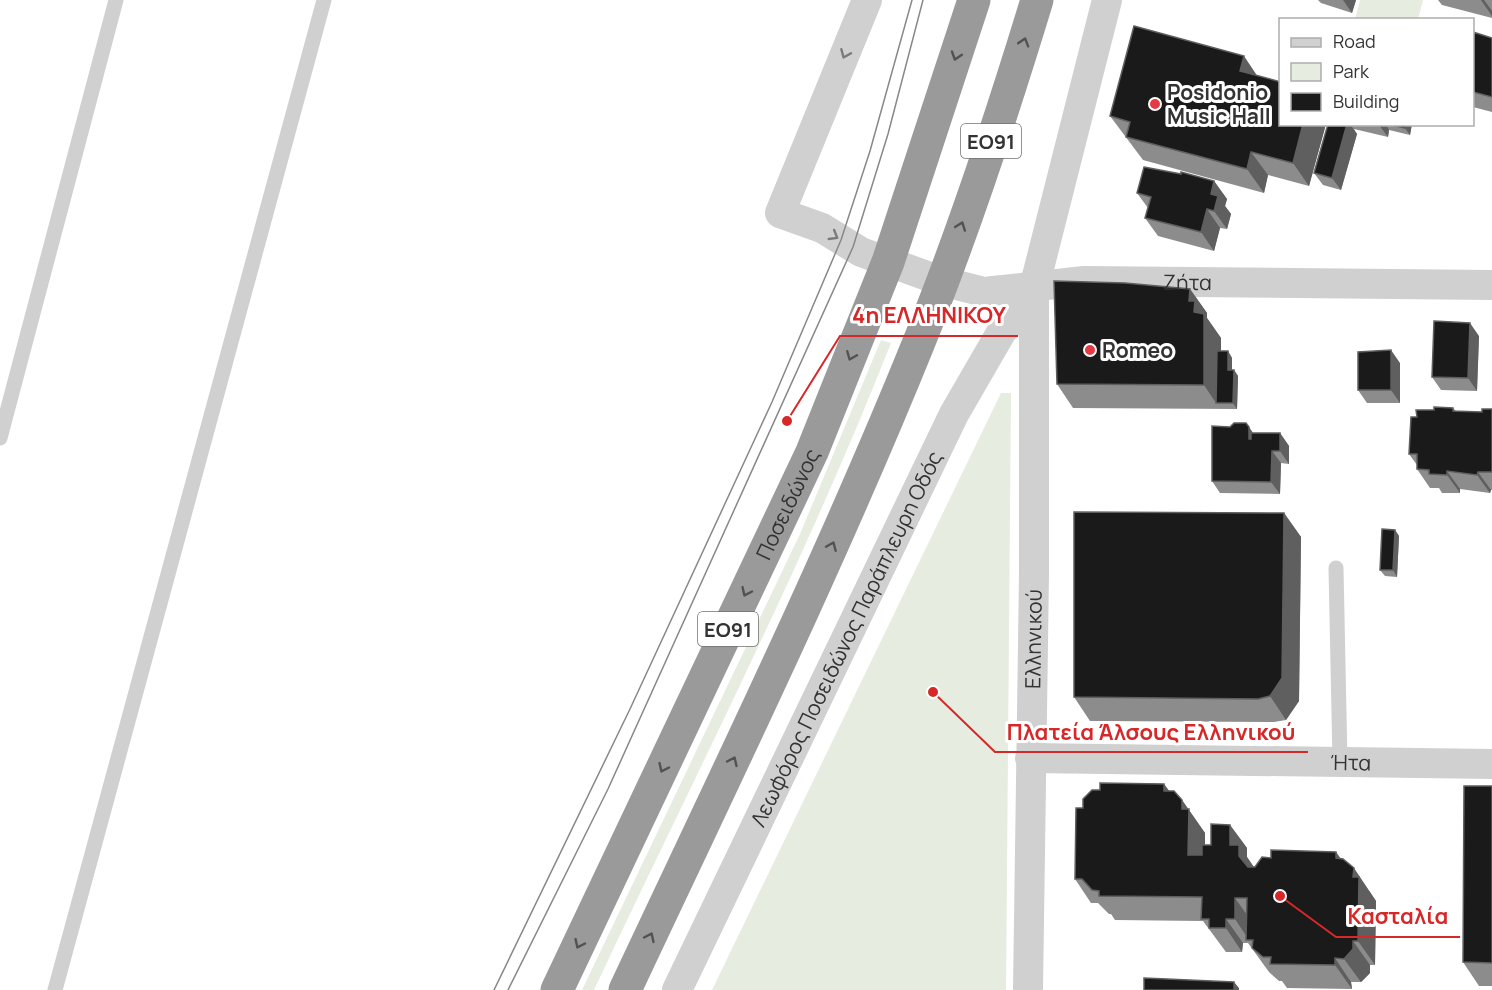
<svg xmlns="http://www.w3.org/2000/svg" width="1492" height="990" viewBox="0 0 1492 990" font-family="Manrope,sans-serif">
<rect width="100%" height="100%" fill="#fff"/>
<!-- green -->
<path fill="#e6ecdf" d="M1360 0H1423L1418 19H1355Z
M881 340 891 343C804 564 695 775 594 990H582L800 534Z
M1001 393H1011L1006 990H712Z"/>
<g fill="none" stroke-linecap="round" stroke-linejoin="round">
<!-- lane -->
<path stroke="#d0d0d0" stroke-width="15" d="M0 438 116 0
M1336 568 1340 762
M55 990 324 0"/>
<!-- street -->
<g stroke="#d0d0d0" stroke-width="30">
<path id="s1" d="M867 0 780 213 822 228 861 252 941 281 984 292 1084 281 1492 285"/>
<path id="s2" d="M1030 758 1492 764"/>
<path id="s3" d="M677 990 954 414 1002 331 1034 299"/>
<path id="s4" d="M1028 990 1034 574V288L1107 0"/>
</g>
<!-- highway -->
<g stroke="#9a9a9a" stroke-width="33">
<path id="s5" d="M557 990 812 452 888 262 974 0"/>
<path d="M625 990C726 775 830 562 919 342 964 231 1002 115 1037 0"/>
</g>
<!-- tram -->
<path stroke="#888" stroke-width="1.5" d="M494 990 630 709 772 402 841 240 870 151 912 0
M508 990 608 789 853 247 888 134 923 0"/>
</g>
<!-- wall -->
<path fill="#8c8c8c" d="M1318 0H1356L1352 13 1321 3Z
M1438 0H1492V18L1442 5Z
M1473 32 1492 38V112L1473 107Z
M1110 116 1281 124H1326L1309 186 1268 175 1264 193 1143 160Z
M1328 124H1412L1410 135 1389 130 1388 137 1354 129 1357 134 1341 190 1323 185 1314 173Z
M1214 181 1227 199 1225 206 1231 214 1227 229 1220 228 1214 251 1158 236 1145 218 1148 208 1137 193Z
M1190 289 1207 313V318L1221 338V351H1228L1232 358V370H1234L1238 376 1237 409 1073 408 1057 384Z
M1479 336 1477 391 1441 390 1432 377Z
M1400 363V403H1367L1358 390Z
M1453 408 1456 411 1482 412 1492 409V490H1491L1490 493 1460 489V493H1442L1439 488H1430L1417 469V465L1409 454 1434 410Z
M1253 433H1280L1289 446V464L1281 463 1280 494 1220 493 1212 481Z
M1284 513 1301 537 1299 701 1286 720 1274 722 1090 721 1074 697Z
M1395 530 1399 536 1397 577 1385 576 1380 570Z
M1164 784 1169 791 1182 800 1205 833V845H1211L1230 825 1247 848V857L1254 867 1271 858 1336 852 1341 859 1370 892 1376 901 1375 965H1370V973L1361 982H1351L1352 989 1287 988 1282 981H1279L1269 972 1248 943H1243L1242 952H1226L1203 921 1115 920 1111 914H1109L1098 903H1091L1075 879 1083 808 1100 790Z
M1492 786V986H1479L1463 962Z"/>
<!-- shaded-wall -->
<path fill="#5f5f5f" d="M1343 0H1356L1352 13Z
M1481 0H1484L1492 11V16Z
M1244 56 1260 80 1240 71Z
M1303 124H1326L1309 186 1293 163Z
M1347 124H1350L1357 134 1341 190 1332 178Z
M1386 124 1389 130 1388 137 1379 125Z
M1406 124H1412L1410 135 1405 128Z
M1251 152 1268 175 1264 193 1247 169Z
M1214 181 1227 199 1225 206 1231 214 1227 229 1214 211 1211 194Z
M1207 209 1220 228 1214 251 1201 232Z
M1190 289 1207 313V318L1221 338V403H1216L1204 385 1194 312 1189 301Z
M1470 323 1479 336 1477 391 1468 378Z
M1391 350 1400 363V403L1391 390Z
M1228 351 1232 358V376L1228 370Z
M1234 370 1238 376 1237 409 1233 403Z
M1249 427 1258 440 1249 439Z
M1280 433 1289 446V464L1280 451Z
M1272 451 1281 463 1280 494 1271 482Z
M1447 471 1460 489V493L1447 475Z
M1478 472 1491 490 1490 493 1477 475Z
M1284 513 1301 537 1299 701 1286 720 1270 696Z
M1395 530 1399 536 1397 577 1393 570Z
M1164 784 1181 807 1164 791Z
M1182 800 1205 833V879L1188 855 1182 809Z
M1230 825 1247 848V857L1255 869V880L1230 845Z
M1336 852 1352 876 1336 858Z
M1354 868 1376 901 1375 965 1358 941 1353 877Z
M1235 898 1252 922 1249 940 1235 919Z
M1226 919 1243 943 1242 952 1226 928Z
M1353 941 1370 965V973L1361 982 1344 959Z
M1335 958 1351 982 1352 989 1335 965Z
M1234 982 1239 988V990H1234Z"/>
<!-- building -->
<path fill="#1a1a1a" stroke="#5f5f5f" stroke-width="1.5" d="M1134 26 1244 56 1240 71 1281 82V124H1303L1293 163 1251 152 1247 169 1126 137 1130 122 1110 116Z
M1473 32 1492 38V97L1473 92Z
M1328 124H1347L1332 178 1314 173Z
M1388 124H1406L1405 128Z
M1144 167 1181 174V172L1214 181 1211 194 1218 196 1214 211 1207 209 1201 232 1145 218 1151 197 1137 193Z
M1054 281 1125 283 1190 289 1189 301H1195L1194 312 1204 314V385L1057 384Z
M1434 321 1470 323 1468 378 1432 377Z
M1391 350V390H1358V352Z
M1217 351H1228V370H1234L1233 403H1216Z
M1434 407 1453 408V411L1482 412V409H1492V472H1478L1477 475 1447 471V475L1429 474V470L1417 469V454H1409L1411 417H1417L1416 410H1434Z
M1234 423H1246L1249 427V439H1251V433H1280V451H1272L1271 482 1212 481V426L1230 427Z
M1074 512 1284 513 1282 678 1270 696 1258 699 1074 697Z
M1382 529 1395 530 1393 570H1380Z
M1100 783 1164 784V791H1174L1182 800V809H1189L1188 855H1202V845H1211V824L1230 825V845H1239V856L1248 867H1255L1262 857 1271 858V850L1336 852V858L1343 859 1354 868 1353 877H1359L1358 941H1353V949L1344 959 1335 958V965L1270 964 1271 957H1263L1252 948 1253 940H1246L1247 898H1235V919H1226V928H1209V919H1201L1202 897 1099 896V891L1092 890 1082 879H1075L1076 808H1083V799L1092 790H1100Z
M1464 786H1492V963L1463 962Z
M1144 978 1234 982V990H1144Z"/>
<!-- one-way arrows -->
<defs><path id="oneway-chevron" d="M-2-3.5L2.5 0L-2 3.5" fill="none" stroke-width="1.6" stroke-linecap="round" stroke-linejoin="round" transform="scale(1.5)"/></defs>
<g stroke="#525252">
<use href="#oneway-chevron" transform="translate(1024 42) rotate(-73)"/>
<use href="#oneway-chevron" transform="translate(956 56) rotate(108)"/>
<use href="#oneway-chevron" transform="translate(961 226) rotate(-70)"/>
<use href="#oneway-chevron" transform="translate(851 356) rotate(112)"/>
<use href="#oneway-chevron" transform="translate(832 546) rotate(-67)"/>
<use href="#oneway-chevron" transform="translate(746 592) rotate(115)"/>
<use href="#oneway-chevron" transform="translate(733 761) rotate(-65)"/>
<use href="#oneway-chevron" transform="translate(663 768) rotate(115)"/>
<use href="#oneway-chevron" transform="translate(650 937) rotate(-65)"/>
<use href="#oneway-chevron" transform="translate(579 944) rotate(115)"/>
</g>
<g stroke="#7a7a7a">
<use href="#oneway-chevron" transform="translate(845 54) rotate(113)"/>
<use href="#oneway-chevron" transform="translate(834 236) rotate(31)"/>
</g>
<!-- markers -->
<g fill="#e63946" stroke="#fff" stroke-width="2">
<circle cx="1155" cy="104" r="6"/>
<circle cx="1090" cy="350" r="6"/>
</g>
<g text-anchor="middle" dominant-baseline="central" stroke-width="6" stroke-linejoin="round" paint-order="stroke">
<!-- shield labels -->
<g fill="#fff" stroke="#707070" stroke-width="1.5">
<rect x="961" y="124" width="60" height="34" rx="4.5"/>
<rect x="698" y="612" width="60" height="34" rx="4.5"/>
</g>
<g font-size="20" font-weight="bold" fill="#333">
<text x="991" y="141">ΕΟ91</text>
<text x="728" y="629">ΕΟ91</text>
</g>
<!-- poi labels -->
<g font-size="21" font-weight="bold" fill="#333" stroke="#fff" text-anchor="start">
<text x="1167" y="92">Posidonio<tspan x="1167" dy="24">Music Hall</tspan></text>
<text x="1102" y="350">Romeo</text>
</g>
<!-- street labels -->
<g font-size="21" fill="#333" stroke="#fff">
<text stroke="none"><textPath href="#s1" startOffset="654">Ζήτα</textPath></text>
<text stroke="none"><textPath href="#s5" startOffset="538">Ποσειδώνος</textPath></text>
<text stroke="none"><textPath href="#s3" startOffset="390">Λεωφόρος Ποσειδώνος Παράπλευρη Οδός</textPath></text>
<text stroke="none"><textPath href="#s4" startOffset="351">Ελληνικού</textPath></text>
<text stroke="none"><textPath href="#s2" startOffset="321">Ήτα</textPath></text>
</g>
</g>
<!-- callouts -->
<path fill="none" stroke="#d62828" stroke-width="2" d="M787 421L840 336H1018M933 692L995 752H1308M1280 896L1336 937H1460"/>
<g fill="#d62828" stroke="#fff" stroke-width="2">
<circle cx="787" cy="421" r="6"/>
<circle cx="933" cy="692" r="6"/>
<circle cx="1280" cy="896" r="6"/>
</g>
<g font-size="22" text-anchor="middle" font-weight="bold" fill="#d62828" stroke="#fff" stroke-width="6" stroke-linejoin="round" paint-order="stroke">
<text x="929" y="323">4η ΕΛΛΗΝΙΚΟΥ</text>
<text x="1151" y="740">Πλατεία Άλσους Ελληνικού</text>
<text x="1398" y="924">Κασταλία</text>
</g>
<!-- legend -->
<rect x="1279" y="18" width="195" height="108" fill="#ffffff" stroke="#adadad" stroke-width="1.5"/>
<rect x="1291" y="38" width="30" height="9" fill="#d0d0d0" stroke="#adadad" stroke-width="1.5"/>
<text x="1333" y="48" font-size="18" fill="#333333">Road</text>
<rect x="1291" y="63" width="30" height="18" fill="#e6ecdf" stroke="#adadad" stroke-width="1.5"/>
<text x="1333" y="78" font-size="18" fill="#333333">Park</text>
<rect x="1291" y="93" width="30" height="18" fill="#1a1a1a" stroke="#adadad" stroke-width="1.5"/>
<text x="1333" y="108" font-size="18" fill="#333333">Building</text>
</svg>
